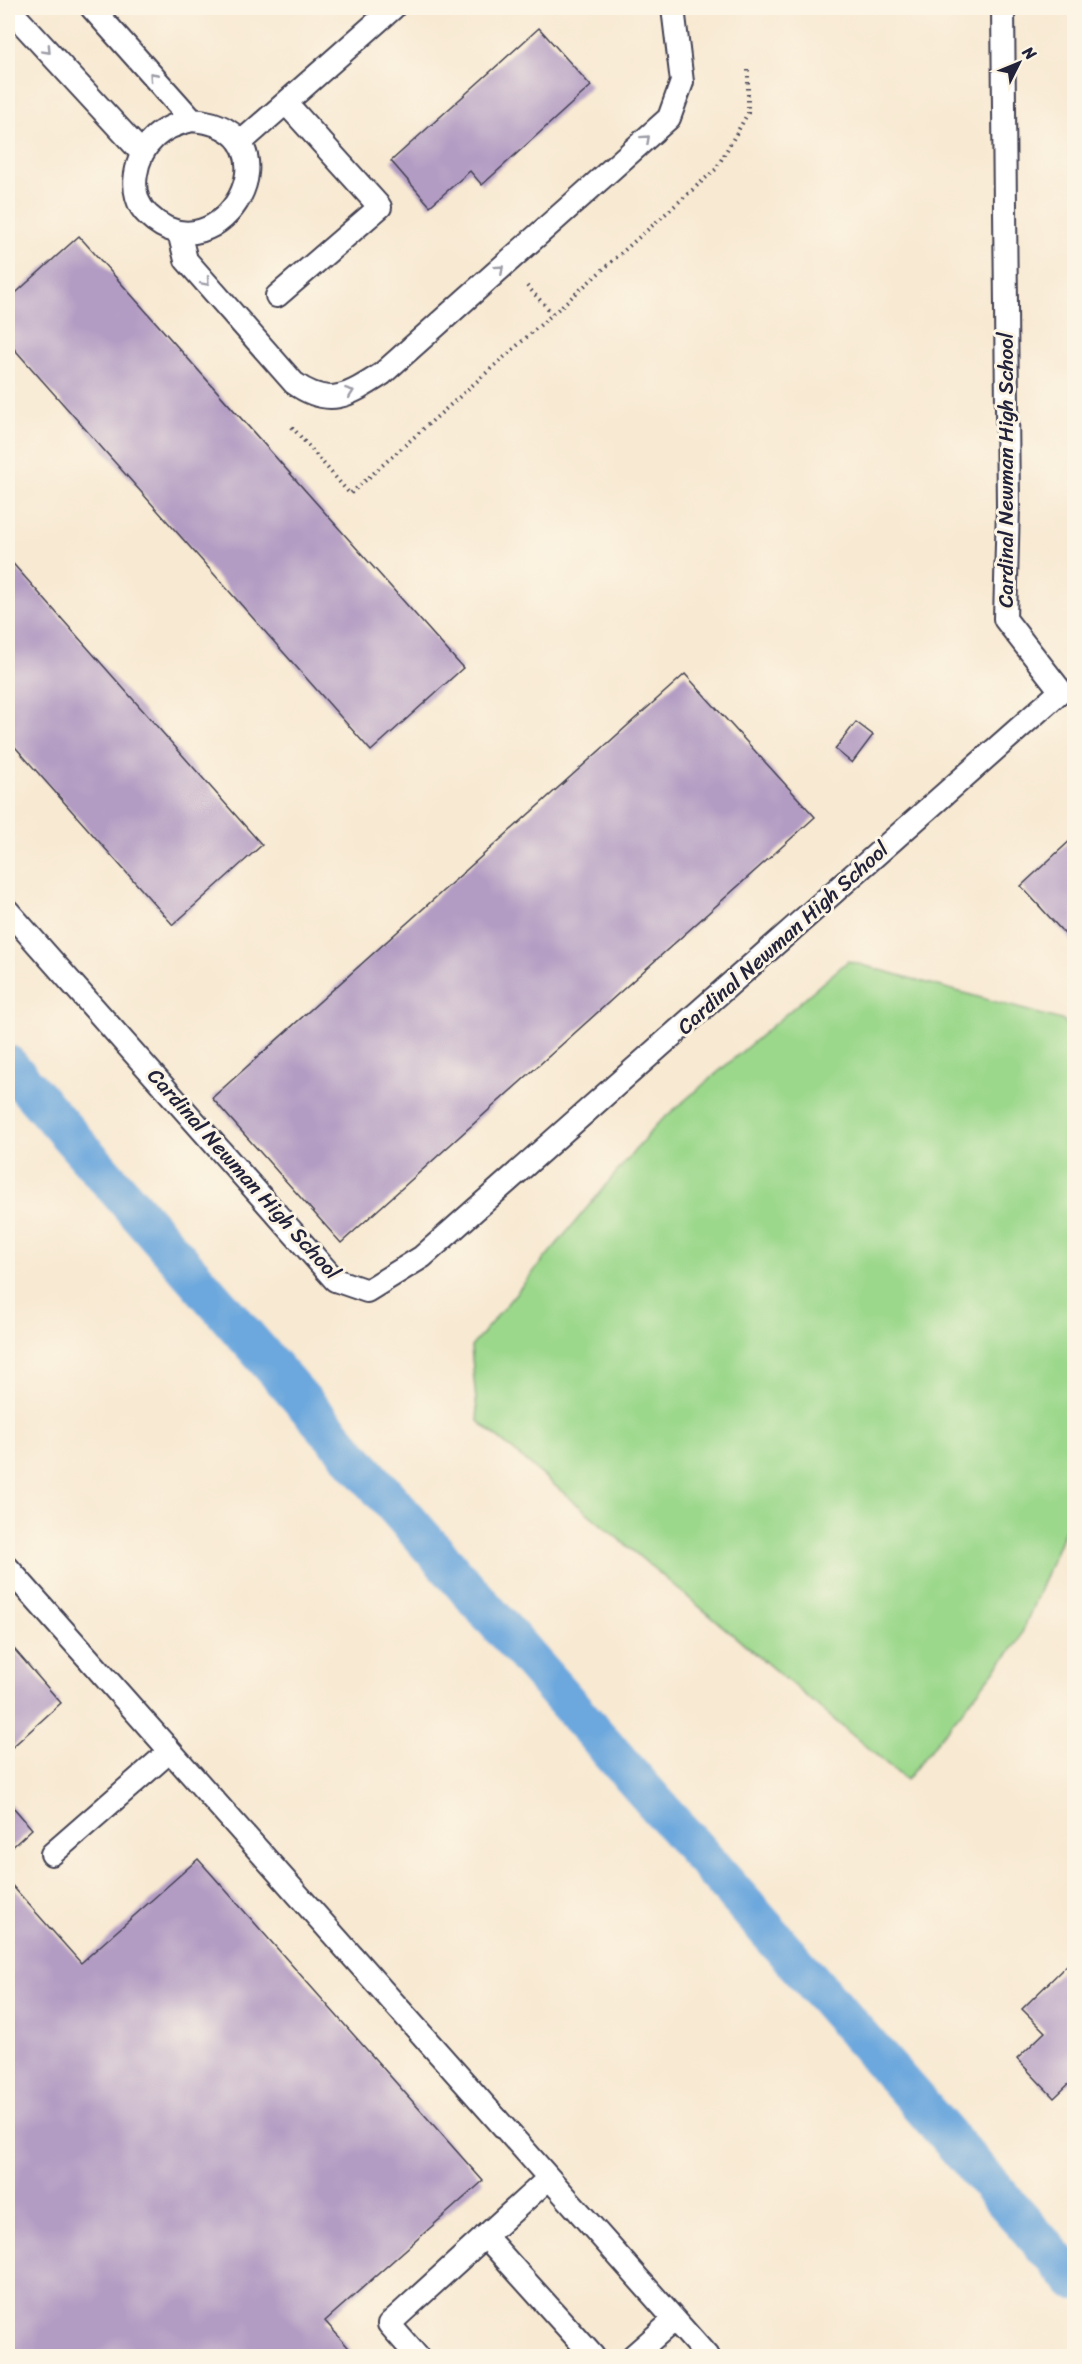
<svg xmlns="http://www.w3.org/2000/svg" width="1082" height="2364" viewBox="0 0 1082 2364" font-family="Sriracha,sans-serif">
<rect width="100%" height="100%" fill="#fcf5e5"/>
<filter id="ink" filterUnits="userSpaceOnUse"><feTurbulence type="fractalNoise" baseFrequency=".0167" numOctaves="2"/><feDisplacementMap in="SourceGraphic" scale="12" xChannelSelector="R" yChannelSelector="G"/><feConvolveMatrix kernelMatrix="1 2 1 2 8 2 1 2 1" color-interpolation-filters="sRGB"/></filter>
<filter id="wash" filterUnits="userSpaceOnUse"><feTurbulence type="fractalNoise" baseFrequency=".008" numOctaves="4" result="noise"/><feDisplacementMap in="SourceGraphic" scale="24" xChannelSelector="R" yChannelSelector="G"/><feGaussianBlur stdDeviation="1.35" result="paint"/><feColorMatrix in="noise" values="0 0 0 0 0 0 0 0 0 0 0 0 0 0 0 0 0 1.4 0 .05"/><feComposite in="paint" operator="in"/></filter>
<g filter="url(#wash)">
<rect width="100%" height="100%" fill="#f8e9d2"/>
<!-- green -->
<path fill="#9cd88c" stroke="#5f7d64" stroke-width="1.5" d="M848 961 1065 1021 1074 1060V1508L1018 1642 906 1780 478 1421 471 1347 656 1125Z"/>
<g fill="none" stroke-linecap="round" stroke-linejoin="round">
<!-- canal -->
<path stroke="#6ca7dd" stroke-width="40" d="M8 1065 1074 2280"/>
</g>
<g id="blocks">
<!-- building -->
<path fill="#b39cc3" d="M539 28 591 86 482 185 470 171 430 206 391 161Z
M79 236 463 668 371 751 8 342V300Z
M8 558 262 845 173 925 8 739Z
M685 674 815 817 341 1243 212 1098Z
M856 722 873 735 852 763 835 749Z
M1074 837V944L1021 886Z
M8 1642 61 1703 8 1751Z
M8 1801 32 1829 8 1851Z
M198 1859 483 2181 325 2321 356 2356H8V1881L81 1963Z
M1069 1963 1074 1968V2079L1054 2098 1017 2059 1045 2032 1022 2009Z"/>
</g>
</g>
<g filter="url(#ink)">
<use href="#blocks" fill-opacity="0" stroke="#424052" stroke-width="1.5"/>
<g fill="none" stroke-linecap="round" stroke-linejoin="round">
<defs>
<path id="service" d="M8 8 142 153
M92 8 192 120
M192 120C306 129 220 284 148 215 126 195 135 155 155 137 166 127 179 123 192 120Z
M240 143 393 8
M179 232 186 260 294 383C329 408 348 396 382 374L669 118 682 82 673 8
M277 296 380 207 286 103
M8 911 335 1280 367 1291 422 1257 1061 691 1005 619 1008 506 1003 8
M8 1568 707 2356
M52 1854 170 1751
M485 2236 593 2356
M417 2356 389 2324 549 2178
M633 2356 674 2320"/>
</defs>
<!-- service casing -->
<use href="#service" stroke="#424052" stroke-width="26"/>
<!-- path -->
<path stroke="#424052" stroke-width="4" stroke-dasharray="1.5 4.5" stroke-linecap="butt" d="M527 286 553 314
M292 427 350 494 716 169 748 113V67"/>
<!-- service -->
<use href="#service" stroke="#fff" stroke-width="22"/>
</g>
<!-- one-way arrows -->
<defs><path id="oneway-chevron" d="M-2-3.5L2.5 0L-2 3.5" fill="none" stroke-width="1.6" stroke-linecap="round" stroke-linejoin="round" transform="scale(1.5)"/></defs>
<g stroke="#9c9ca7">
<use href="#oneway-chevron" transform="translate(47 50) rotate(47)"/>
<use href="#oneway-chevron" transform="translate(153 76) rotate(-132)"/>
<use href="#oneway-chevron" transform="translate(646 139) rotate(-42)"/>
<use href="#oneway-chevron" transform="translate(500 269) rotate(-42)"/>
<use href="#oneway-chevron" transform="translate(206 282) rotate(49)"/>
<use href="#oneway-chevron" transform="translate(350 392) rotate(-20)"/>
</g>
</g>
<g text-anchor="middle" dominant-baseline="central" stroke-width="6" stroke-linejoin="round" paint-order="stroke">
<!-- street labels -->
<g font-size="21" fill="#22223b" stroke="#fcf5e5">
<text transform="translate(1006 470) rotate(-90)">Cardinal Newman High School</text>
<text transform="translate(783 938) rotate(-42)">Cardinal Newman High School</text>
<text transform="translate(244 1174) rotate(48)">Cardinal Newman High School</text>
</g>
</g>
<!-- margin -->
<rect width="1082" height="2364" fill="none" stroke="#fcf5e5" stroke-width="30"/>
<!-- north arrow -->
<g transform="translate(1019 63) rotate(47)" stroke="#fcf5e5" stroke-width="4.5" paint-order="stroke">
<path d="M0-4.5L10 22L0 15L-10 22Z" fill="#22223b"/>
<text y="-9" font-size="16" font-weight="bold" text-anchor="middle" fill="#22223b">N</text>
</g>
</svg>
